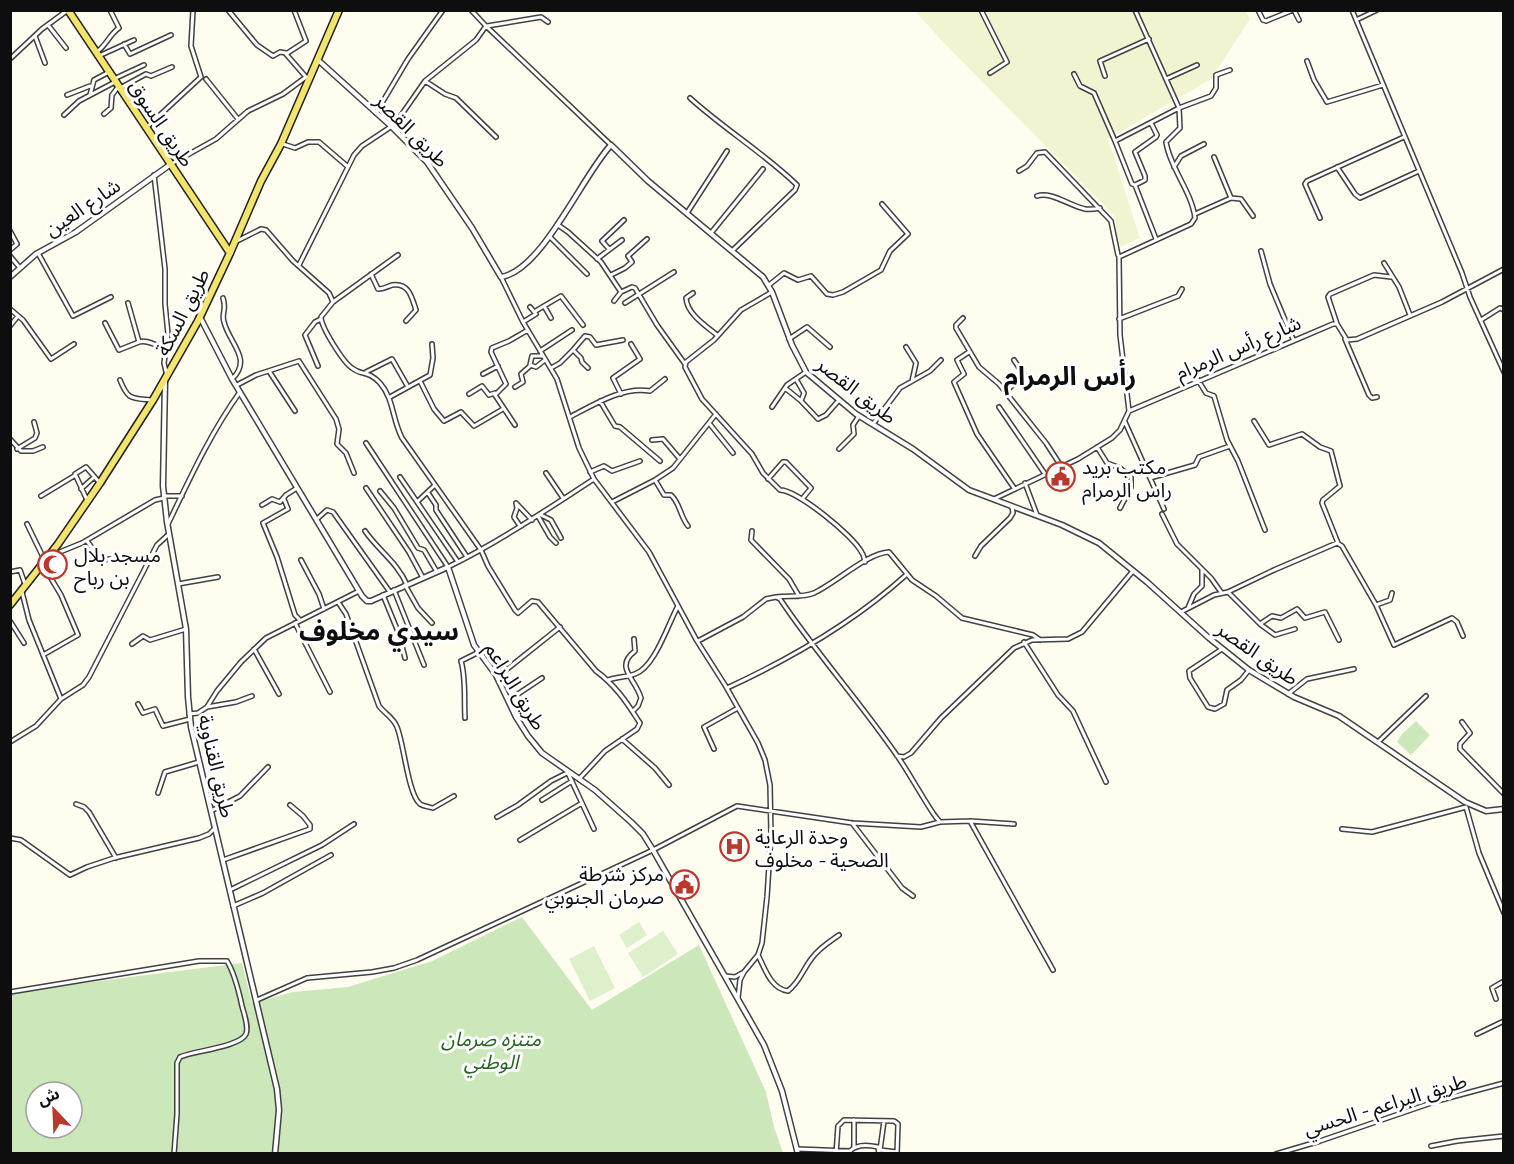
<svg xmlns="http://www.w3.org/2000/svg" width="1514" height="1164" viewBox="0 0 1514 1164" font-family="'PT Serif','Noto Sans Arabic',serif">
<rect width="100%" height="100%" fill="#fefdf0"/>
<!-- farmland -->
<path fill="#f2f3d1" d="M1245 10 1250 19 1211 79 1108 139 1140 238 1117 248 1115 216 945 44 915 11Z"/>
<!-- green -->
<path fill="#cce8bb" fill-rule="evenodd" d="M1416 721 1430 735 1411 755 1397 742 1402 734Z
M522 917 592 1010 699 945 766 1092 774 1127 783 1153 11 1154V992L242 963 252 1003 293 992 348 987 432 961ZM36 1092H72V1128H36Z"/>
<!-- pitch -->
<path fill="#deefcc" d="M639 922 647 935 627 948 619 935Z
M663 931 678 954 643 977 628 953Z
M594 946 615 988 590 1001 569 959Z"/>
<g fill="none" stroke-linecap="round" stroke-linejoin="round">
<defs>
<path id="minor" d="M228 10 257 45 273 56 280 52 286 53
M294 10 306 41 286 54 306 77
M471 10 486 26
M981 10 1007 62 990 73
M1258 10 1263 20 1266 21 1293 10
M1294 10 1299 20
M1352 10 1462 273 1470 297 1504 372
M1356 20 1377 10
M48 25 66 48
M487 26 541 17 548 22
M35 36 45 63
M124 44 130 54 171 35
M98 51C107 44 110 34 119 28L110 10
M101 55 134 40
M10 59 42 29 68 10
M1307 61 1314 80 1327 102 1383 85
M1074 74 1080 86 1094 93 1115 141 1179 108 1211 96 1216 88V75L1230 70
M1105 76 1100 61 1149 39
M116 78 144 65
M206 79 238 119
M1166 79 1197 65
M425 81 445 94 456 98 496 137
M122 87 146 74 151 76 172 67
M67 95 90 86
M90 95 94 80 109 72
M690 98C724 129 764 153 797 185L795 190 733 250
M376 113 408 59 443 10
M104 114 111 108 112 95 118 87
M64 115 79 101 115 82
M148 126 201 77 191 46 193 10
M1115 141 1132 184 1135 185 1145 180V176L1135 152 1156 137 1157 135 1151 123
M283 144 295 148 308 142H319L347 166
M1214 157 1231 198
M173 163 216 139 248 111 283 94 306 77
M1174 167 1181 156 1204 144
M1337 167 1355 194 1360 198 1419 171
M1019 171 1027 166 1037 153 1045 152 1111 221 1118 255
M154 175 165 269V304L168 334 164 363 167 376
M1135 185 1156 239
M1037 196C1051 191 1070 206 1085 209 1090 210 1095 209 1100 208
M687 213 727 151
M1195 214 1231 198 1241 199 1253 216
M1320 218 1305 184 1307 181 1404 137
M558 225 568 232 601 262 621 292
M10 231 17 244 10 250
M711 233 763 169
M550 237 587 274
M235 242 261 229 266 230 293 261 329 293 333 302 321 317C321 327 343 362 352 368 362 376 368 370 380 383 394 399 392 419 402 438L481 550 488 566 515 610 518 613 532 601 538 602 596 671C614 684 626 701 638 720L640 723 637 729 605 751 579 779
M609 249 602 241 624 220
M1261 251 1270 284 1293 339
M38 253 73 316 111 297
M10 256 20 268
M597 259 622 240
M1384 263 1399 287 1410 315
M299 265 354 155 362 146 395 124 425 81 476 40 486 26 611 145
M371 274 378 289C384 289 387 287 392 285 409 282 412 298 416 310L406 321
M611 275 625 268 632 262 628 256 647 239
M501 277 523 322 557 379 579 448 594 479 649 552 697 641 725 685 758 743 765 760 770 785 771 835 767 897 762 943 758 955 744 972 740 980 738 998
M769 285 784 273 798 280 811 276 827 294 833 295 843 292 881 270 890 251 908 234 882 204
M772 292 741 310 714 340 686 362 685 367 702 399 752 454 763 473 780 490C797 490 854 536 862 553 864 555 864 559 865 562
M693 293 686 298C687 314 706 326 717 335
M223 298C227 311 221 313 224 322 229 343 253 359 232 379
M614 301 621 292 632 287 635 288 657 325 685 364
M333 302 398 255
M128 303 139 342C148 339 157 347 167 348
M625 303 674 272
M544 306 561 296 583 325
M10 309 23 320 51 359 74 344
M534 312 544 306 551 318
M963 318 956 325V328L979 367 999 384 1046 443 1061 466
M1119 319 1178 296 1182 289
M1481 320 1500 308 1504 310
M523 322 536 314 530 307
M105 323 119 350 139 342
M1337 324 1328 297 1330 294 1374 275 1391 277
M10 326 18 316
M789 339 807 327 830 347
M1345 339 1369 395 1372 398 1377 397
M906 347 916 363 912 381
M573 350 585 336 590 337 596 345 623 340
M540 351 572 330
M969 352 957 360 964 374 954 382 977 434 1014 488
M543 356H532L530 365 536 367 545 360
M318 366 305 335 315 322 321 319
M551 368 560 363 573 350 581 358 582 362 588 368
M269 371 295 411
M366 372 392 359 408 387
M483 374 498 366
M796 379 804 393 801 401 818 419 826 415 839 400
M120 380C128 400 131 398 151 400
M1198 380 1206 393 1214 396 1227 440 1238 461 1265 530
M420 381 434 409 444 421 461 412 474 426 503 409
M237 385 256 375 299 361 336 419 339 429 337 444 346 453 354 473
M515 387 523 382 521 374 530 366
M785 388 800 400
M1005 392 1024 375 1014 360
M469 394 482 386 489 395 495 393
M621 394 613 378 640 359 631 344
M390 397 430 375 433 358 432 344
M600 401 615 426 620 427 660 461
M772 407 787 385 806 372
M999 407 1045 474
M1129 411 1120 335 1119 257 1191 224 1195 218C1192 192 1170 168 1166 142L1180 128 1179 108 1135 10
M570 417C593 405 623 386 650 391L665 379
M1254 421 1269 445 1302 434 1320 447 1331 451 1340 486 1323 500 1322 503 1338 543
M1125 422 1150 478 1195 465 1199 457 1230 446
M709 423 733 453
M873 424 900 388 930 371 941 360
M515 425 495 395 506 384 491 352 492 348 509 341 528 330
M10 439 21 451H33L43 447
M652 440 663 439 680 459
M366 443 448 567C499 542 546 510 594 479
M1097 447 1107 463 1120 468 1131 477V487L1120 508
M17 449 35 438 37 433 34 422
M839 449 854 434 853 425 859 416
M590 472 604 466 612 471 640 461
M546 473 563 498
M400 477 458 562
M1150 478 1164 509
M768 479 783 462H786L811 488 803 498
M655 480 664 495H671C680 503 680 516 688 526
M1025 483 1037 515
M366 488 409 552 423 578
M81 489 93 478
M380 491 394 508 418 548 424 550 437 572
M428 493 436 505V510L467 557
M41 496 74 476
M164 496H182
M284 499 288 509 263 523 277 557 295 615 299 619
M994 499 1078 459 1112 438 1120 430 1129 411 1333 324H1337L1347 340 1357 339 1442 302 1504 269
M87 500 75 474 86 467 99 482
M417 502 435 485
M612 502 655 480 673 468 716 414
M262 505 272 499 280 502 286 495 297 488
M1162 514 1177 544 1211 578 1221 592
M541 515 551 520 561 538
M538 516 550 537 556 543
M317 519 327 510 333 512 390 592
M27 524 44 559
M168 524C189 480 211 432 240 392
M520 526 514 517 517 508 516 503 532 520
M365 531C378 550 398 563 407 585
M752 531 751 540 789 579 799 596
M87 541 101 560 110 559
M50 556 82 543 155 500 164 498
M975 556 981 546 1010 518 1013 513 1012 507
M301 560 319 594 324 609
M10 572 20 570 25 584
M178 584 218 577
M405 585 418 608 432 623
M394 590 424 665
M22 592 29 620 61 699
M1228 592 1260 624 1272 616 1281 618 1297 609 1305 618 1325 612 1339 640
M383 595 399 634 405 658
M776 597C789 595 802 598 814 593 836 583 867 553 889 552L912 580 936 596 962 618 1033 635 1040 640
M338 602 346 614 379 706C385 714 393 717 397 727 404 744 408 794 420 804 423 806 429 807 433 808L454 796
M1376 605 1394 645 1452 618 1457 622 1463 636
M1188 608 1194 594 1202 586V570
M1181 612 1214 595 1228 592 1274 570 1337 543 1342 546 1376 605 1390 600 1392 593
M10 621 24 643
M295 623 330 692
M1260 624 1275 635 1295 629
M698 641 743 617 766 599 776 597 780 599C816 653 861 703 898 757 911 776 922 797 935 816L940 822 970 821 1053 970
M1024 642 1058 695 1073 711 1106 782
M132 644 143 636 150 640 186 629
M254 649 279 694
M1222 649 1189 671 1190 678 1208 707 1215 709 1224 704 1227 690 1241 680 1249 670
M43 655 78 635 61 595 43 565
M496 675 506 670 560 627
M608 680C617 677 627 677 635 674 655 667 668 624 678 606
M727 688C792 658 853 623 906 575
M1288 694 1307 679 1354 669
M509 700 542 678
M138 704 143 713 155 709 163 726 190 719
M207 707 236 702 252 696
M633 711 638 706 641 698C635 678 614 667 635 651L634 639
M189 714 198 713 207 707 217 691 241 662 266 638 359 591
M465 718C464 700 466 677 461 661L479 652
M1462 722 1470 733 1460 744V749L1504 794
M622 739 655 768 669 785
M10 742 36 726 61 699 83 685 89 677 157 545 169 534
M1378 742 1426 696
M714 749 704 727 738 708
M897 756 904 757 911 753 941 718 1014 648 1032 640 1068 639 1082 632 1133 571
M568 773 594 829
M158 793 165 772 199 762
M542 800 572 781
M76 804 84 807 89 812 116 858
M1466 807 1479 853 1504 913
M211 811 240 796 268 767
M497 817 518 805 551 781 569 772
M970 821 1014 824
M852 823 902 888 913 896
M1342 829 1372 832 1466 807
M10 838 21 840 70 875 87 867 114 858 199 838 209 834 215 828
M520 840 582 803
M223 860 310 829V825L303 816 290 805
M230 890 322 845 354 824
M233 906 263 893 331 855
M758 955C765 969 771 989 788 991 800 982 803 969 812 958 819 948 829 942 839 935
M725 976 735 977 742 973
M10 992 199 961H227C235 974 239 992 242 1006 244 1014 249 1027 246 1034 240 1047 193 1051 180 1057L177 1063V1114L174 1154
M1496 999 1492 988 1504 981
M257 1000 307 978 372 972 394 968 417 960 653 850 737 806 852 823 921 827 940 822
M1477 1034 1504 1021
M854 1120V1147
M884 1121 880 1150 897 1152
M1431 1146 1457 1141 1504 1136
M797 1149 850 1151C857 1144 869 1145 878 1147L879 1154
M836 1154 838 1126 844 1120 894 1121 898 1124 897 1154
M1276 1154 1320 1141 1437 1101 1504 1083"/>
<path id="tertiary" d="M318 60 392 127 427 162 472 228 501 277C542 271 582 176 611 145L648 181 763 277 772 292 792 345 806 372 856 414 913 449 969 490 1062 525 1099 543 1147 582 1209 638 1249 670 1294 697 1339 716 1465 802 1486 811 1504 809
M10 277 36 254 76 232 171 164
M200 317 232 379 362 596 367 601H371L448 567 474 645 496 675 516 717 528 736 542 753 595 790 631 822 643 834 653 850 764 1045 782 1091 798 1154
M165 381 163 486 167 522 186 629 188 697 191 727 277 1089 279 1110 275 1154"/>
<path id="primary" d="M68 10 230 253
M10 605 58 544 100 483 153 400 198 321 230 253 261 181 281 144 339 10"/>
</defs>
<!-- minor casing -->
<use href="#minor" stroke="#414141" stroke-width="6"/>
<!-- tertiary casing -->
<use href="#tertiary" stroke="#414141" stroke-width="7"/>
<!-- primary casing -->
<use href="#primary" stroke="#1f1f1f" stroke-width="9"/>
<!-- minor -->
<use href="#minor" stroke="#fff" stroke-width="3"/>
<!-- tertiary -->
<use href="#tertiary" stroke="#fff" stroke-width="4"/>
<!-- primary -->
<use href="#primary" stroke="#f2e46c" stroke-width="6"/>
</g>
<!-- icons -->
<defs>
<symbol id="civic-ring" viewBox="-11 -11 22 22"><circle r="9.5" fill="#fff" stroke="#b8382c" stroke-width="1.5"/><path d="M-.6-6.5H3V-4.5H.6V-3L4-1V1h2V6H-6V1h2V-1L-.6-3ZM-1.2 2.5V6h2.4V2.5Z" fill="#b8382c"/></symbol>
<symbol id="mosque-ring" viewBox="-11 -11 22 22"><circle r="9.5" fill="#fff" stroke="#b8382c" stroke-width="1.5"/><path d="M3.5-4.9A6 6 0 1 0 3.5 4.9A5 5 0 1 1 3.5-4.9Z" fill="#b8382c"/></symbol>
<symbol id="hospital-ring" viewBox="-11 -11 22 22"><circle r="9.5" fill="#fff" stroke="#b8382c" stroke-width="1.5"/><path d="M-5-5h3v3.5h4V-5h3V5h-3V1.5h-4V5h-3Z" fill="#b8382c"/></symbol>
</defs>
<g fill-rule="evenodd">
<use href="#civic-ring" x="1044" y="460" width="33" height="33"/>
<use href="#mosque-ring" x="36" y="548" width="33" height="33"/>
<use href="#hospital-ring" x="718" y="830" width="33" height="33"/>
<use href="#civic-ring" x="668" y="868" width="33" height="33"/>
</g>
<g text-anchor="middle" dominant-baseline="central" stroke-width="6" stroke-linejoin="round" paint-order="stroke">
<!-- street labels -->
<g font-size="20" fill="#0e0e0e" stroke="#fff">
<text transform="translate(162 123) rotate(56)">طريق السوق</text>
<text transform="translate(412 130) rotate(45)">طريق القصر</text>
<text transform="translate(82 207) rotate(-34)">شارع العين</text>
<text transform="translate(182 312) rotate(-63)">طريق السكة</text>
<text transform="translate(1238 347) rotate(-23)">شارع رأس الرمرام</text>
<text transform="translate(857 390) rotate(38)">طريق القصر</text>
<text transform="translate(1258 653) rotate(35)">طريق القصر</text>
<text transform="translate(516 686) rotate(59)">طريق البراعم</text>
<text transform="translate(217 766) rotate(77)">طريق القناوية</text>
<text transform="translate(1385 1104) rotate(-17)">طريق البراعم - الحسي</text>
</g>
<!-- poi labels -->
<g font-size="20" fill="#0e0e0e" stroke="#fff" text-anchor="start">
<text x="1082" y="466">مكتب بريد<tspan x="1082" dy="23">راس الرمرام</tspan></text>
<text x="74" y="554">مسجد بلال<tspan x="74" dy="23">بن رباح</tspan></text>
<text x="755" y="836">وحدة الرعاية<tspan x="755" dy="23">الصحية - مخلوف</tspan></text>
<text x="664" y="873" text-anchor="end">مركز شرطة<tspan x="664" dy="23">صرمان الجنوبي</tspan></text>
</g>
<!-- park labels -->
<g font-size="20" font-style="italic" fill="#266321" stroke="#fff">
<text x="491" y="1038">متنزه صرمان<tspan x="491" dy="23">الوطني</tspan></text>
</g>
<!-- district labels -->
<g font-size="26" font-weight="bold" fill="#0e0e0e" stroke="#fff">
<text x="1070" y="375">رأس الرمرام</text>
<text x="379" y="630">سيدي مخلوف</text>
</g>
</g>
<!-- border -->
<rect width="1514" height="1164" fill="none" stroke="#0e0e0e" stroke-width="24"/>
<!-- north arrow -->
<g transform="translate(54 1110) rotate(337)"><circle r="28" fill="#ffffff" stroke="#9f9f9f" stroke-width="1.5"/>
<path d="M0-4.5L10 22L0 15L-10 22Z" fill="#b8382c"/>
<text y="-9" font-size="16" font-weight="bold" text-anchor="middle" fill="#0e0e0e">ش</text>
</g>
</svg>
